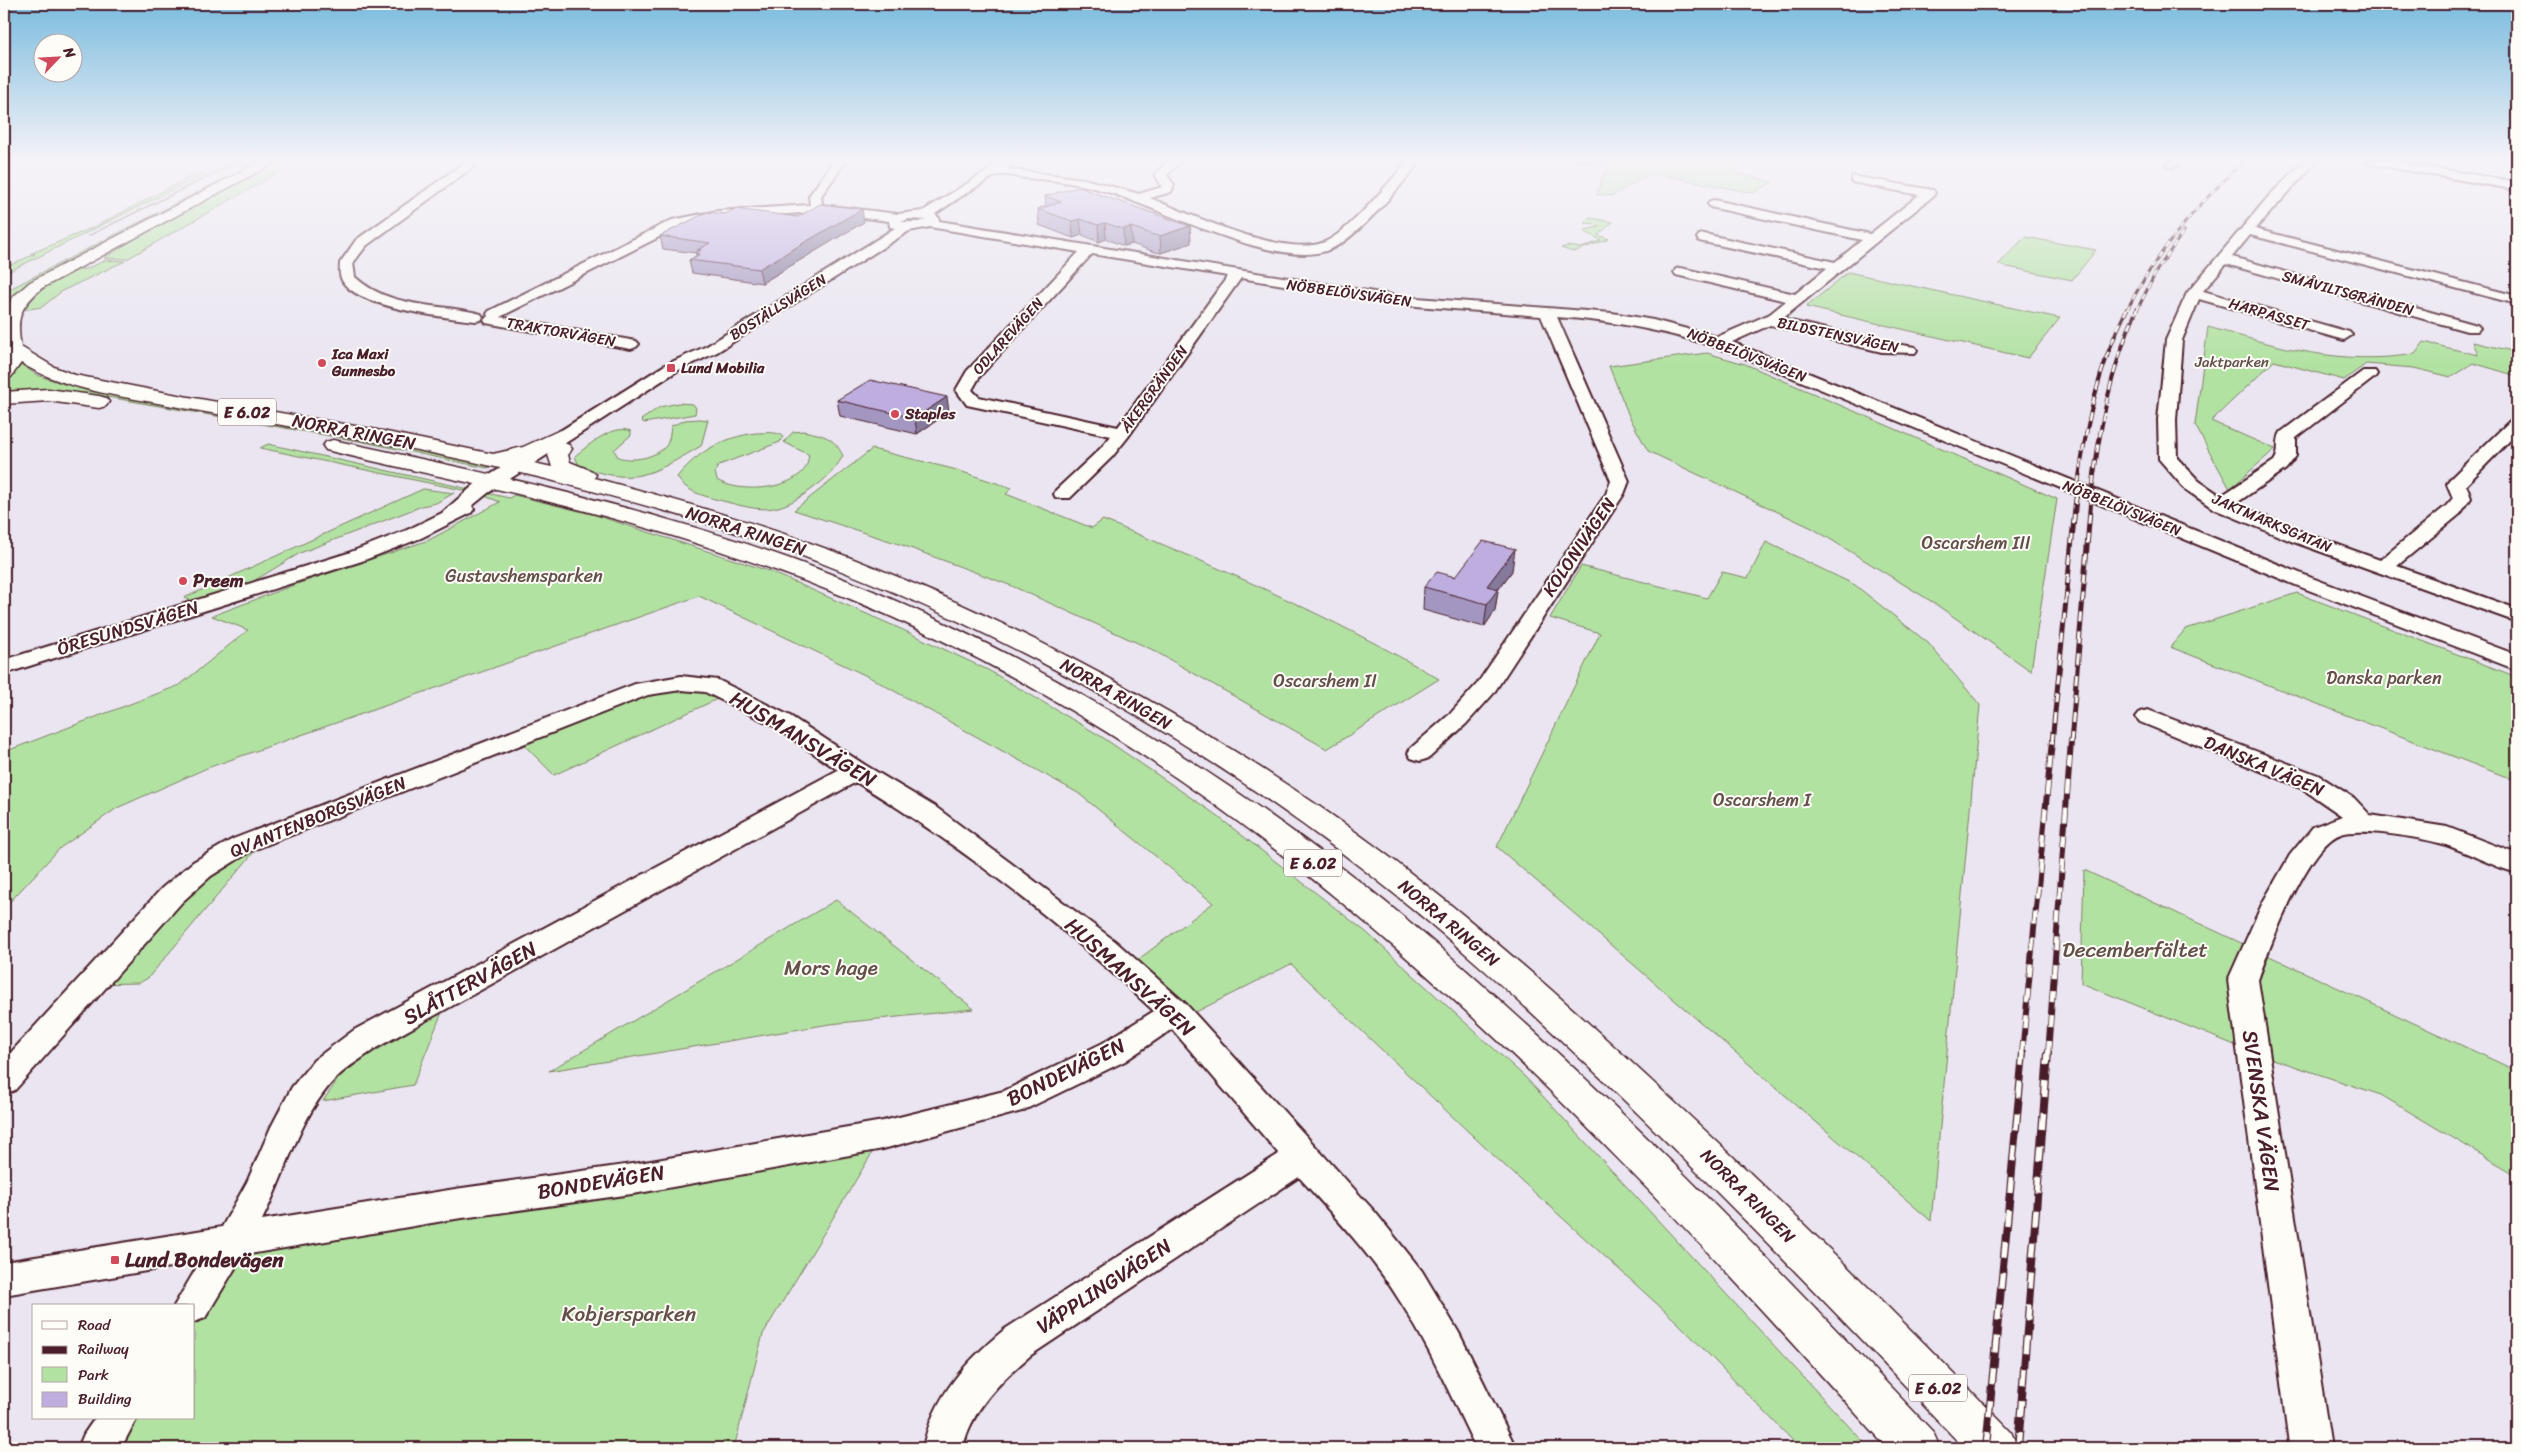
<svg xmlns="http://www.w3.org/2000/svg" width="2521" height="1452" viewBox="0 0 2521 1452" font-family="Sriracha,sans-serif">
<rect width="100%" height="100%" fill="#eae5f0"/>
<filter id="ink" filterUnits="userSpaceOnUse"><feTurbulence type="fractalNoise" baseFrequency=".02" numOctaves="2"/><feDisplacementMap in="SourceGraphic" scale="10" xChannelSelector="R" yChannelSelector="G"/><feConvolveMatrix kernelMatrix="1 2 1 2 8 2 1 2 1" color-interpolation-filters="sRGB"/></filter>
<g filter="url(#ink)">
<!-- green -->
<path fill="#b2e2a2" stroke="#7e8066" d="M237 161H241L88 236Z
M281 161H287L283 170 127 259 104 258 144 233Z
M1575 161H1747L1733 172 1773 182 1753 193 1652 173 1612 196 1597 194 1603 175 1610 166Z
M196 174H204L8 272 10 265 35 254H30L94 227Z
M217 182H222L44 274 17 292 4 307V292Z
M1590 218 1613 222 1598 235 1609 239 1573 252 1561 248 1568 246 1582 248 1601 240 1585 232V230L1599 227 1595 224 1585 223Z
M2025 237 2096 250 2072 280 1998 265Z
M106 260 125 261 62 291 42 307 22 310C35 289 59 281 80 269H86Z
M1848 272 2059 318H2060L2028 358 1806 307Z
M2208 327C2280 347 2339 366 2415 354L2424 342 2478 355 2473 342 2517 352V376L2473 363 2451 377 2414 368 2366 364 2344 380 2274 361 2211 421 2275 449 2230 489 2195 425Z
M1707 353 1745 364 2057 499 2031 671 1934 603 1812 528 1648 451 1629 416 1609 366Z
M22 365 37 375 64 384 367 439 494 466 487 468 364 442 85 393 40 391 4 394V380Z
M678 403 693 404 696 408 695 414 644 423 641 420 660 407Z
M700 419 708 420 701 446C652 474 636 487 579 466L575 456C589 445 612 424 631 431V435L614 450 618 457C632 462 655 458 666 446 670 440 670 433 671 426L685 420Z
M803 431C824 435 834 437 843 456 834 471 826 479 812 489 775 516 761 511 719 500 703 496 685 491 677 477 697 452 724 437 756 433 766 433 775 431 783 436L780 442 719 465 715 472 717 480C737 493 788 491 804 470 807 467 808 460 809 455L784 442 793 432Z
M268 444 509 498 514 495 595 515 769 571 901 629 988 670 1099 735 1212 812 1366 932 1525 1077 1869 1448H1800L1677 1322 1492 1154 1291 964 1182 1019 1127 968 1213 903 1078 793 871 678 699 596 207 768 117 808 60 848 4 908V752L180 685 248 630 212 616 294 585 429 540 500 502 477 493 260 448Z
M872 449 953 469 1012 488 1006 494 1092 528 1103 520C1219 567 1331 616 1439 679L1327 749 1151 649 1012 586 902 545 794 510Z
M423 489 454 493 436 503 422 506 300 553 252 582 193 601 184 598Z
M1766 542 1855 585 1928 643 1980 705 1931 1221 1497 847 1600 633 1550 618 1581 566 1707 598 1722 572 1748 578Z
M2297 593 2517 677V781L2170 647 2186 629Z
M659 686 728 694 554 775 517 738Z
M270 833 148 978 139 983 92 984 172 895Z
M2084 870 2517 1071V1176L2381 1095 2252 1052 2081 983Z
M836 900 974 1009 830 1024 549 1071Z
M442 1012 413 1085 323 1101 345 1069Z
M883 1135 763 1334 734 1448H98L118 1418H194V1306L233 1241Z"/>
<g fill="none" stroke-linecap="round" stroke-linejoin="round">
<defs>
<path id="minor" d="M467 161H481L366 246 353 263 355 277C389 309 438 303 481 314L483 317 481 320 476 321C448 318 351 307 341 278 339 274 340 267 340 263L356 240Z
M834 161H846L821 196 822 205 898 214 923 211 1003 161 1016 162 1007 169 1084 179 1139 194 1162 187 1155 174 1168 161H1181L1167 175 1174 185 1171 192 1150 198C1189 214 1282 257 1322 243 1347 235 1389 182 1408 161H1420C1402 185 1358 237 1331 249 1281 272 1160 208 1108 192 1081 183 1053 180 1026 178 1017 177 1007 174 999 175 990 176 946 207 935 214L939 218V221L1404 297 1612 313 1653 320 1717 337 1770 314 1786 301 1676 275 1674 272 1676 269 1681 268 1795 294 1827 268 1699 241 1697 238 1699 235 1704 234 1835 262 1862 240 1710 207 1708 204 1710 201 1714 200 1870 234 1919 195 1852 182V176L1933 190 1935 193 1933 196 1782 319 1882 342 1915 347 1917 350 1915 353 1882 352 1770 325 1732 342 2312 578 2517 655V670L2298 586 1728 351C1672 332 1616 321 1557 317L1629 481 1624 494 1493 694 1466 724 1429 758 1420 761 1411 758 1408 753 1411 748 1450 714 1477 684 1606 494 1611 481 1541 316 1404 305 1241 278 1128 437 1112 457 1070 498H1056L1054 494 1056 490 1100 449 1111 436 967 405 956 390 967 371 1079 252 930 227 909 231 717 352 677 371 488 493 472 506 474 509 471 513 421 538 362 561 4 674V660L348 553 407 530 442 513 474 485 665 365 707 346 895 228 890 227 889 221 816 212 718 219 681 226 500 317 636 341 639 344 636 347 631 349 486 323 484 320 488 316 487 314 489 311 672 220 718 211 810 205 809 196ZM909 219 926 220 919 222H901ZM1092 254 1228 276 1118 427 979 397 972 390 980 376Z
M2170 161H2183L2173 168 2167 165Z
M2304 161H2317L2255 229 2517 296V304L2250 235 2232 257 2477 325 2480 328 2477 331H2467L2226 264 2203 291 2349 332 2352 335 2344 340 2199 299 2182 340 2176 420 2177 458 2199 481 2221 496 2274 461C2281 452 2275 441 2281 432L2363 371H2375L2377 374 2375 377 2296 438V456L2286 469 2235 504 2305 533 2380 560 2446 506 2453 498 2447 484 2449 480 2511 420 2517 419V433L2466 485 2471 498 2460 514 2397 566 2517 609V622L2291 541 2214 509 2185 489 2159 459 2158 420 2166 340 2187 293 2269 196Z
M2365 161H2392L2517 182V190L2371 164Z
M681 676 718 680 790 716 865 765 937 808 1115 941 1186 1004 1375 1212 1422 1271 1459 1333 1516 1448H1476C1451 1397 1428 1343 1396 1295 1369 1252 1333 1215 1299 1177L1031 1355C1001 1381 972 1408 963 1448H923C933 1397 966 1361 1005 1329L1279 1154 1172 1029 1125 1061 1022 1111 883 1149 639 1193 455 1219 243 1255 205 1318 194 1322V1306H174L200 1262 4 1295V1262L222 1227 247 1182 271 1127 292 1087 314 1060 354 1030 838 770 774 726 705 692 681 690 648 695 251 851 211 876 182 902 15 1090 4 1094V1060L162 888 193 862 233 839 635 684ZM856 782C962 846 1063 925 1154 1011L1103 1043 1004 1091 883 1121 639 1163 455 1189 262 1220C286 1174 299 1116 336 1078 348 1066 363 1058 376 1048Z
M2148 710 2318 775 2354 798 2370 815 2447 827 2517 854V873C2491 866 2468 852 2443 844 2421 838 2361 827 2341 834 2308 844 2269 948 2258 980L2331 1448H2291L2289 1444 2228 980 2263 902 2290 855 2313 827 2342 816 2300 787 2140 722 2136 717 2140 712Z
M95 1418H137L121 1448H78L84 1434Z"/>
<path id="major" d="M261 161H278L42 288C19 308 16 318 21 347L54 367 75 375 183 396 372 429 493 454 523 447 558 431 565 429 572 431 575 435 564 443 569 445 572 449 568 455 570 462 592 471 596 475 594 478C681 501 768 526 851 558 1017 623 1173 707 1320 807 1440 889 1549 986 1656 1085 1778 1197 1896 1313 2011 1432L2018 1448H1964C1854 1331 1742 1215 1627 1103 1536 1015 1443 929 1342 853 1149 708 933 593 702 522 581 485 458 456 333 434 273 423 212 414 152 402 107 394 60 387 21 363L11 377 4 379V311L14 296 30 282ZM552 449 548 455 552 467 520 460Z
M48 389 99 396 106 398 109 402 106 406 99 408 48 401 4 404V392Z
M333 440C515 479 700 518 873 591 1042 663 1200 759 1346 871 1405 916 1461 965 1516 1015 1662 1146 1798 1289 1933 1432L1940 1448H1887C1587 1115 1271 773 848 598 745 556 638 523 530 497 462 480 394 467 326 450L323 446 326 442Z"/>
</defs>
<!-- minor casing -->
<use href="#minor" stroke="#4a1f2b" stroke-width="4"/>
<!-- major casing -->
<use href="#major" stroke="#4a1f2b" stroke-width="3"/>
<!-- minor -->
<use href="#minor" fill="#fdfcf7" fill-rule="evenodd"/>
<!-- major -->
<use href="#major" fill="#fdfcf7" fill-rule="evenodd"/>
<defs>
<path id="rail-far4" d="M2127 310C2156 252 2197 205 2244 161
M2137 310 2157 270 2184 231"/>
<path id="rail-far3" d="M2076 500C2084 434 2097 368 2127 309
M2091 500C2098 434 2110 369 2137 309"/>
<path id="rail-far2" d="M2052 743 2076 498
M2071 743 2091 498"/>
<path id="rail-far1" d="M2022 1054 2052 741
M2048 1054 2071 741"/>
<path id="rail" d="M1986 1448 2023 1053
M2018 1448 2048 1053"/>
</defs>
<!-- rail-far4 casing -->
<use href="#rail-far4" stroke="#4a1f2b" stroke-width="3"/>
<!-- rail-far3 casing -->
<use href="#rail-far3" stroke="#4a1f2b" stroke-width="4"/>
<!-- rail-far2 casing -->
<use href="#rail-far2" stroke="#4a1f2b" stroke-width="5"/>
<!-- rail-far1 casing -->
<use href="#rail-far1" stroke="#4a1f2b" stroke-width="6"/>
<!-- rail casing -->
<use href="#rail" stroke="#4a1f2b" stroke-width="8"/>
<!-- rail-far4 -->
<use href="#rail-far4" stroke="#fdfcf7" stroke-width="2" stroke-dasharray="6" stroke-linecap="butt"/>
<!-- rail-far3 -->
<use href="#rail-far3" stroke="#fdfcf7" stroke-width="2.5" stroke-dasharray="8" stroke-linecap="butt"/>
<!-- rail-far2 -->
<use href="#rail-far2" stroke="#fdfcf7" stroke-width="3" stroke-dasharray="10" stroke-linecap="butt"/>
<!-- rail-far1 -->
<use href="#rail-far1" stroke="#fdfcf7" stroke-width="4.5" stroke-dasharray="13" stroke-linecap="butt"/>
<!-- rail -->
<use href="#rail" stroke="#fdfcf7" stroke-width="5.5" stroke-dasharray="16" stroke-linecap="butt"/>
</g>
<!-- wall -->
<path fill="#a396c0" stroke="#4a1f2b" d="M1045 196 1190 226 1191 243 1161 253 1155 252 1132 244 1124 246 1106 239 1099 242 1082 235 1073 238 1039 225 1038 209 1046 206Z
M725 214 798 217 864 222 762 283 692 273 689 260 696 256V253L663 249 660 236Z
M837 400 949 412 917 434 840 416Z
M1512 571 1498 590 1495 611 1484 627 1423 610 1424 587Z"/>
<!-- shaded-wall -->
<path fill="#857a9c" stroke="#4a1f2b" d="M862 209 864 222 762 283 759 269Z
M1080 219 1082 235 1073 238 1072 221Z
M1105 223 1106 239 1099 242 1098 225Z
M1190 226 1191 243 1161 253 1160 236Z
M1131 227 1132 244 1124 246 1123 229Z
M947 397 949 412 917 434 915 418Z
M1515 549 1512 571 1498 590 1495 611 1484 627 1487 604V586Z"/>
<!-- building -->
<path fill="#beaedf" stroke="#4a1f2b" d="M1078 187 1190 226 1160 236 1154 235 1131 227 1123 229 1105 223 1098 225 1080 219 1072 221 1038 209 1061 202 1045 196Z
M820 204 862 209 759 269 689 260 700 254 695 253 701 250H697L710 243 660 236 707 212 725 214 735 209 798 217Z
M870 380 947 397 915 418 837 400Z
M1483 541 1515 549 1487 586 1498 589 1487 604 1424 587 1437 572 1455 577Z"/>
</g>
<!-- sky -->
<linearGradient id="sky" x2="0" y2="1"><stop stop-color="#7bbcde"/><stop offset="0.44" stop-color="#f6f3f8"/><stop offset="1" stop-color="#f6f3f8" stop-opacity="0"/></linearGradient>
<rect width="2521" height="364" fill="url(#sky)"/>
<!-- markers -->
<g fill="#d1495b" stroke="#fdfcf7" stroke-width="2">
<circle cx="322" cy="363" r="5"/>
<rect x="666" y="363" width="10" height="10" rx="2.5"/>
<circle cx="895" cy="414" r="5"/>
<circle cx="183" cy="581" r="5"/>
<rect x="110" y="1255" width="10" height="10" rx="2.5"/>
</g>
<g text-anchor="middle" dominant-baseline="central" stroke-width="4" stroke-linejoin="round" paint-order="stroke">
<!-- far-street labels -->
<g font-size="15" fill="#4a1f2b" stroke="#fdfcf7">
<text transform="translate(1349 293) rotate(8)">NÖBBELÖVSVÄGEN</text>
<text transform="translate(2348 293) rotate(15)">SMÅVILTSGRÄNDEN</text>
<text transform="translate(778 307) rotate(-32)">BOSTÄLLSVÄGEN</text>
<text transform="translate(2269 314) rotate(16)">HARPASSET</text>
<text transform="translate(561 332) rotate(10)">TRAKTORVÄGEN</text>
<text transform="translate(1838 335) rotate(12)">BILDSTENSVÄGEN</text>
<text transform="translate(1008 336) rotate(-48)">ODLAREVÄGEN</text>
<text transform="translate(1747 355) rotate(21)">NÖBBELÖVSVÄGEN</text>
<text transform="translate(1154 389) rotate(-54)">ÅKERGRÄNDEN</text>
<text transform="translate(2122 508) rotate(22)">NÖBBELÖVSVÄGEN</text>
<text transform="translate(2272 523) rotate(23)">JAKTMARKSGATAN</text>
</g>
<!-- far-poi labels -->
<g font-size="15" font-weight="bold" fill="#4a1f2b" stroke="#fdfcf7" text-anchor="start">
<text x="332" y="354">Ica Maxi<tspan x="332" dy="17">Gunnesbo</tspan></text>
<text x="681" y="368">Lund Mobilia</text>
<text x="905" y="414">Staples</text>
</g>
<!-- far-park labels -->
<g font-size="15" fill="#645049" stroke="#fdfcf7">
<text x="2232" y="362">Jaktparken</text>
</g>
<!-- shield labels -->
<g fill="#fdfcf7" stroke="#806168" stroke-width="1">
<rect x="218" y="398.5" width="58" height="27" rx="4"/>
<rect x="1284" y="849.5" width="58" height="27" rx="4"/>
<rect x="1909" y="1374.5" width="58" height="27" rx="4"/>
</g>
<g font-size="16" font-weight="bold" fill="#4a1f2b">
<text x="247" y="412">E 6.02</text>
<text x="1313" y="863">E 6.02</text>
<text x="1938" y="1388">E 6.02</text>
</g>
<!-- street labels -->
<g font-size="18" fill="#4a1f2b" stroke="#fdfcf7">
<text transform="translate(354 432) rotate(11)">NORRA RINGEN</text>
<text transform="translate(746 531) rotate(18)">NORRA RINGEN</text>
<text transform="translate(1579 547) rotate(-56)">KOLONIVÄGEN</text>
<text transform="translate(128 628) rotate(-17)">ÖRESUNDSVÄGEN</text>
<text transform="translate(1116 694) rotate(30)">NORRA RINGEN</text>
<text transform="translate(2264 766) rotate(23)">DANSKA VÄGEN</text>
<text transform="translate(318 817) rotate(-22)">QVANTENBORGSVÄGEN</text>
<text transform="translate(1449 923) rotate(40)">NORRA RINGEN</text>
<text transform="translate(1748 1196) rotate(45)">NORRA RINGEN</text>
</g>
<!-- park labels -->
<g font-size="18" fill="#645049" stroke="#fdfcf7">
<text x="1976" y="543">Oscarshem III</text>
<text x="524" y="576">Gustavshemsparken</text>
<text x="2384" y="678">Danska parken</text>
<text x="1325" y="681">Oscarshem II</text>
<text x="1762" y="800">Oscarshem I</text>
</g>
<!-- poi labels -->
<g font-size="18" font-weight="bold" fill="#4a1f2b" stroke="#fdfcf7" text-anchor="start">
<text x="193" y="581">Preem</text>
</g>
<!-- near-street labels -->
<g font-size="21" fill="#4a1f2b" stroke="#fdfcf7">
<text transform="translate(803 739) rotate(31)">HUSMANSVÄGEN</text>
<text transform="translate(1130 977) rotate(42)">HUSMANSVÄGEN</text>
<text transform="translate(470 983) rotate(-29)">SLÅTTERVÄGEN</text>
<text transform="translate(1066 1072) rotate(-26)">BONDEVÄGEN</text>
<text transform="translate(2261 1111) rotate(82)">SVENSKA VÄGEN</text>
<text transform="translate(601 1182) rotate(-9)">BONDEVÄGEN</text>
<text transform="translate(1104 1286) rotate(-33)">VÄPPLINGVÄGEN</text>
</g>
<!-- near-park labels -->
<g font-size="21" fill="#645049" stroke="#fdfcf7">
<text x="2135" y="950">Decemberfältet</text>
<text x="831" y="968">Mors hage</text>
<text x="629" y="1314">Kobjersparken</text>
</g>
<!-- near-poi labels -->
<g font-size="21" font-weight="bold" fill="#4a1f2b" stroke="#fdfcf7" text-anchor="start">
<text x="125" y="1260">Lund Bondevägen</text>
</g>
</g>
<!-- margin -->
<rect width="2521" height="1452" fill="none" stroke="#fdfcf7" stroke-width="20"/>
<rect x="10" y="10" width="2501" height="1432" fill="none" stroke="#4a1f2b" stroke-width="2" filter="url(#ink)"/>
<!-- legend -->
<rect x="32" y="1304" width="162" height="115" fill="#fdfcf7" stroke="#b5a4a5"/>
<rect x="42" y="1321" width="25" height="8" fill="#fdfcf7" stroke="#b5a4a5"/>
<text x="78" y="1330" font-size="15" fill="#4a1f2b">Road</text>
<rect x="42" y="1346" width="25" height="8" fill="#4a1f2b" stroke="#b5a4a5"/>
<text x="78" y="1354" font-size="15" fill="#4a1f2b">Railway</text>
<rect x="42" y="1367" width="25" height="15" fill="#b2e2a2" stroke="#b5a4a5"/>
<text x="78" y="1380" font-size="15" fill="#4a1f2b">Park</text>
<rect x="42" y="1392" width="25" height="15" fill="#beaedf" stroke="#b5a4a5"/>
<text x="78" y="1404" font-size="15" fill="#4a1f2b">Building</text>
<!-- north arrow -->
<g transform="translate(58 58) rotate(65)"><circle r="24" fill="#fdfcf7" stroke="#b5a4a5"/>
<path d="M0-4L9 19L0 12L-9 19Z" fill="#d1495b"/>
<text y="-8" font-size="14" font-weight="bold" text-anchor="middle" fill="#4a1f2b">N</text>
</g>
</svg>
